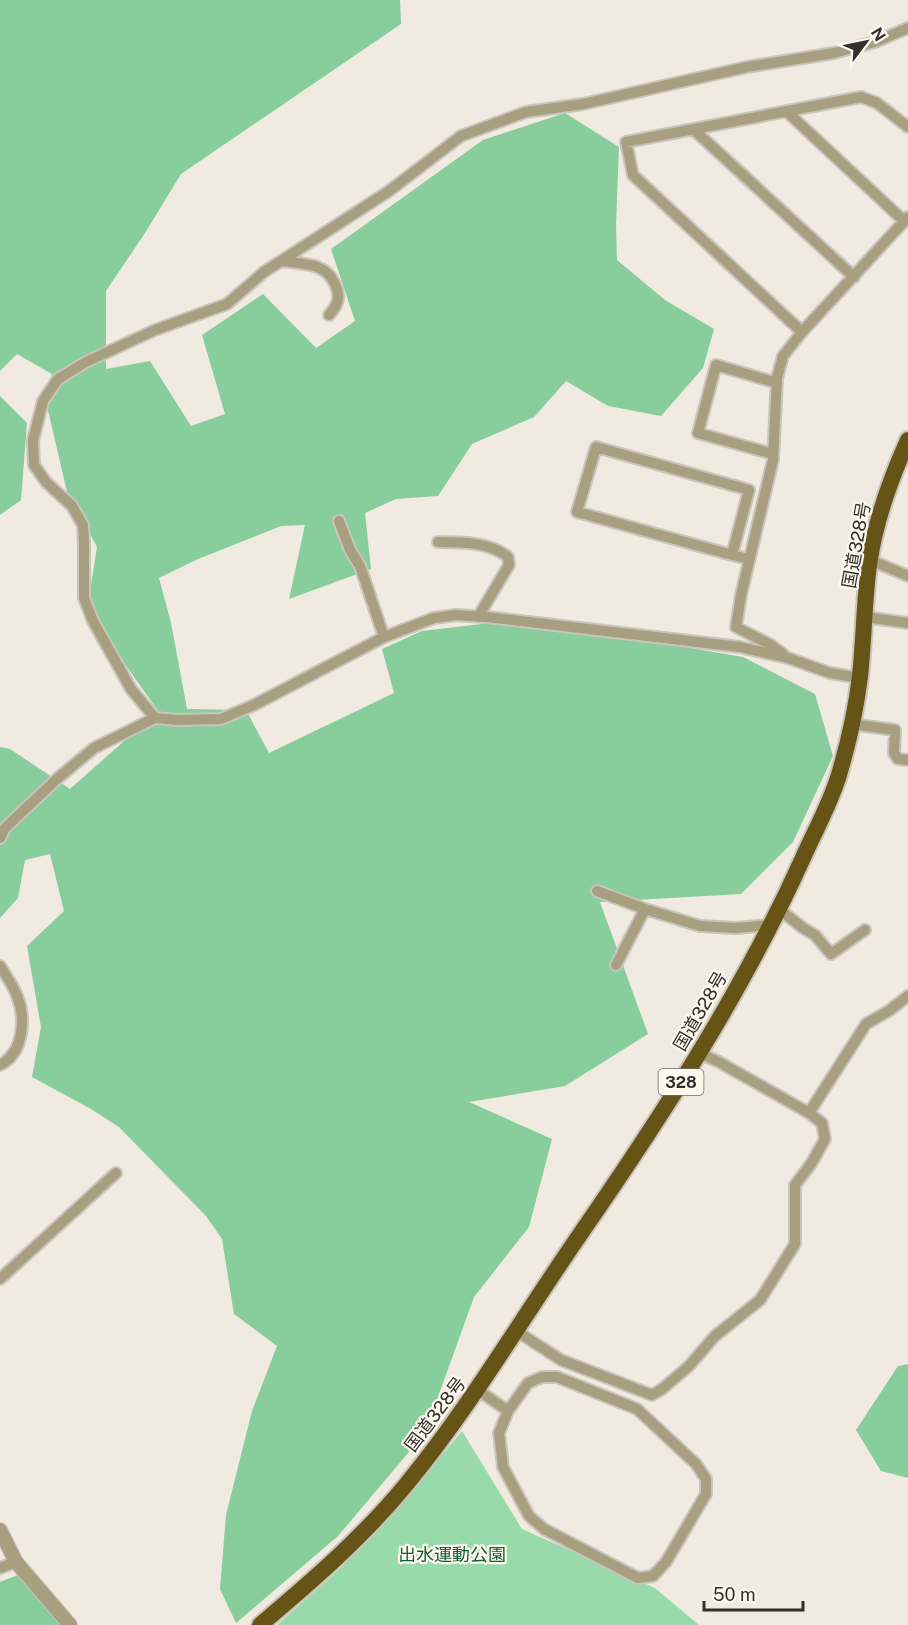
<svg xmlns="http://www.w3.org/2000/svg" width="908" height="1625" viewBox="0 0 908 1625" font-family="'Public Sans','Noto Sans JP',sans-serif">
<rect width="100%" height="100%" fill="#f0eae0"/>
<!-- green -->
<path fill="#99daab" d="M462 1431 522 1529 655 1588 699 1625H277L342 1567 408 1496Z"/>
<!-- forest -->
<path fill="#88cd9c" d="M0 0H400L401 24 181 174 145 233 106 291V369L150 361 191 426 225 414 202 335 263 294 316 348 355 321 331 249 483 140 565 113 619 147 616 225 617 260 665 300 714 329 703 368 661 416 608 406 566 381 534 417 472 444 438 496 396 499 365 513 371 569 289 599 305 525 281 526 198 559 159 578 171 623 187 709 246 710 269 753 394 693 382 649 422 631 507 621 604 633 743 657 815 694 833 756 793 842 741 894 600 902 648 1034 565 1086 469 1102 552 1139 529 1227 474 1297 425 1433 338 1536 236 1623 220 1589 226 1515 252 1411 277 1346 234 1314 222 1239 206 1216 119 1127 91 1109 32 1077 41 1027 27 946 64 911 50 854 25 860 18 898 0 918V747L10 749 70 789 158 711 87 610 97 547 67 492 47 406 52 374 17 354 0 371Z
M0 396 27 423 21 500 0 515Z
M908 1364V1478L881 1471 856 1430 898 1366Z
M25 1572 74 1625H0V1582Z"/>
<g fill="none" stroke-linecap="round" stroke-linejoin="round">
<defs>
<path id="minor" d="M786 111 904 221
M693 129 854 277
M281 261C303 264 325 262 335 284 341 297 338 305 329 315
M802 332 633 175 626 142 861 97 877 103 908 127
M773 454 698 433 716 365 777 383
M339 521 350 550 360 566 384 637
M438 542C461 542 490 542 508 557L509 565 478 617
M732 555 749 490 596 447 577 512 732 555 749 559
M870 560 908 576
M865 617 908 623
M783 654 771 645 736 627 741 595 773 460 777 378 783 356 802 332 908 217
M155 718 131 689 93 621 84 598V543L83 525 72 506 46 482 34 465 33 440 43 401 58 379 86 362 155 330 227 304 264 272 389 191 461 136 526 112 583 104 747 67 834 53 875 42 908 28
M851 724 895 730 894 753 898 759 908 760
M0 838 5 828 58 778 94 748 155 718 177 720 221 719 254 705 384 637 434 618 456 615 487 617 740 647 788 658 830 673 860 678
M597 891 645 909
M779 909 803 928 815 935 831 954 865 930
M616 965 645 909 700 926 736 928 770 925
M0 966C6 976 13 985 17 996 26 1018 24 1053 0 1065
M809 1113 866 1024 890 1010 908 996
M0 1279 116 1173
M515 1330 561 1360 652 1395 662 1389 688 1367 715 1336 760 1300 795 1244V1185L811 1164 825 1139 822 1123 809 1113 719 1062 699 1053
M478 1390 508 1411 499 1433 503 1467 529 1516 544 1529 638 1578 653 1576 666 1562 706 1494V1479L696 1464 637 1409 557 1377H542L528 1383 508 1411
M0 1568 16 1562"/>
<path id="tertiary" d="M0 1530 16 1562 70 1625"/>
<path id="trunk" d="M260 1625C311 1582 362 1538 405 1486 470 1407 521 1320 579 1236 662 1116 742 993 802 860 814 833 829 806 838 778 848 745 856 710 860 676 864 639 864 602 869 565 875 521 890 480 908 440"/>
</defs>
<!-- minor casing -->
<use href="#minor" stroke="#cac5bc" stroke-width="14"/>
<!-- tertiary casing -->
<use href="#tertiary" stroke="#cac5bc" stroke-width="16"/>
<!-- trunk casing -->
<use href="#trunk" stroke="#cac5bc" stroke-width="20"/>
<!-- minor -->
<use href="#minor" stroke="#a89f80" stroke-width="10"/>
<!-- tertiary -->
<use href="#tertiary" stroke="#a89f80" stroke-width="14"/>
<!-- trunk -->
<use href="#trunk" stroke="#655415" stroke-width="16"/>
</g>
<g text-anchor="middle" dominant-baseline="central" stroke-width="4.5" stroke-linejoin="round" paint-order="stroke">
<!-- shield labels -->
<rect fill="#fdf7ee" stroke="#6f6c66" stroke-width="1.5" x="658.5" y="1069" width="45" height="26" rx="4.5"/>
<g font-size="16" font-weight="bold" fill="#32302c">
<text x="681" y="1082">328</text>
</g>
<!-- street labels -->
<g font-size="18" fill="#32302c" stroke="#fdf7ee">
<text transform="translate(856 545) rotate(-80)">国道328号</text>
<text transform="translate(700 1011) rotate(-60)">国道328号</text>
<text transform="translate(435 1414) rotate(-53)">国道328号</text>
</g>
<!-- park labels -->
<g font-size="18" fill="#105f32" stroke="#fdf7ee">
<text x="452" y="1554">出水運動公園</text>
</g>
</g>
<!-- north arrow -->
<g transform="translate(866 42) rotate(58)" stroke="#fdf7ee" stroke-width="4.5" paint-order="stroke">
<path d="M0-4.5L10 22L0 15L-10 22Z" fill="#32302c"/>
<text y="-9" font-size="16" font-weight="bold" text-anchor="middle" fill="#32302c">N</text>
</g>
<!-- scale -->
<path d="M704 1601v9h99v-9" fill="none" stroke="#32302c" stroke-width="3"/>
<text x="713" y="1601" font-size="18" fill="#32302c" stroke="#fdf7ee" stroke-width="4.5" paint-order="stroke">50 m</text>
</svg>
